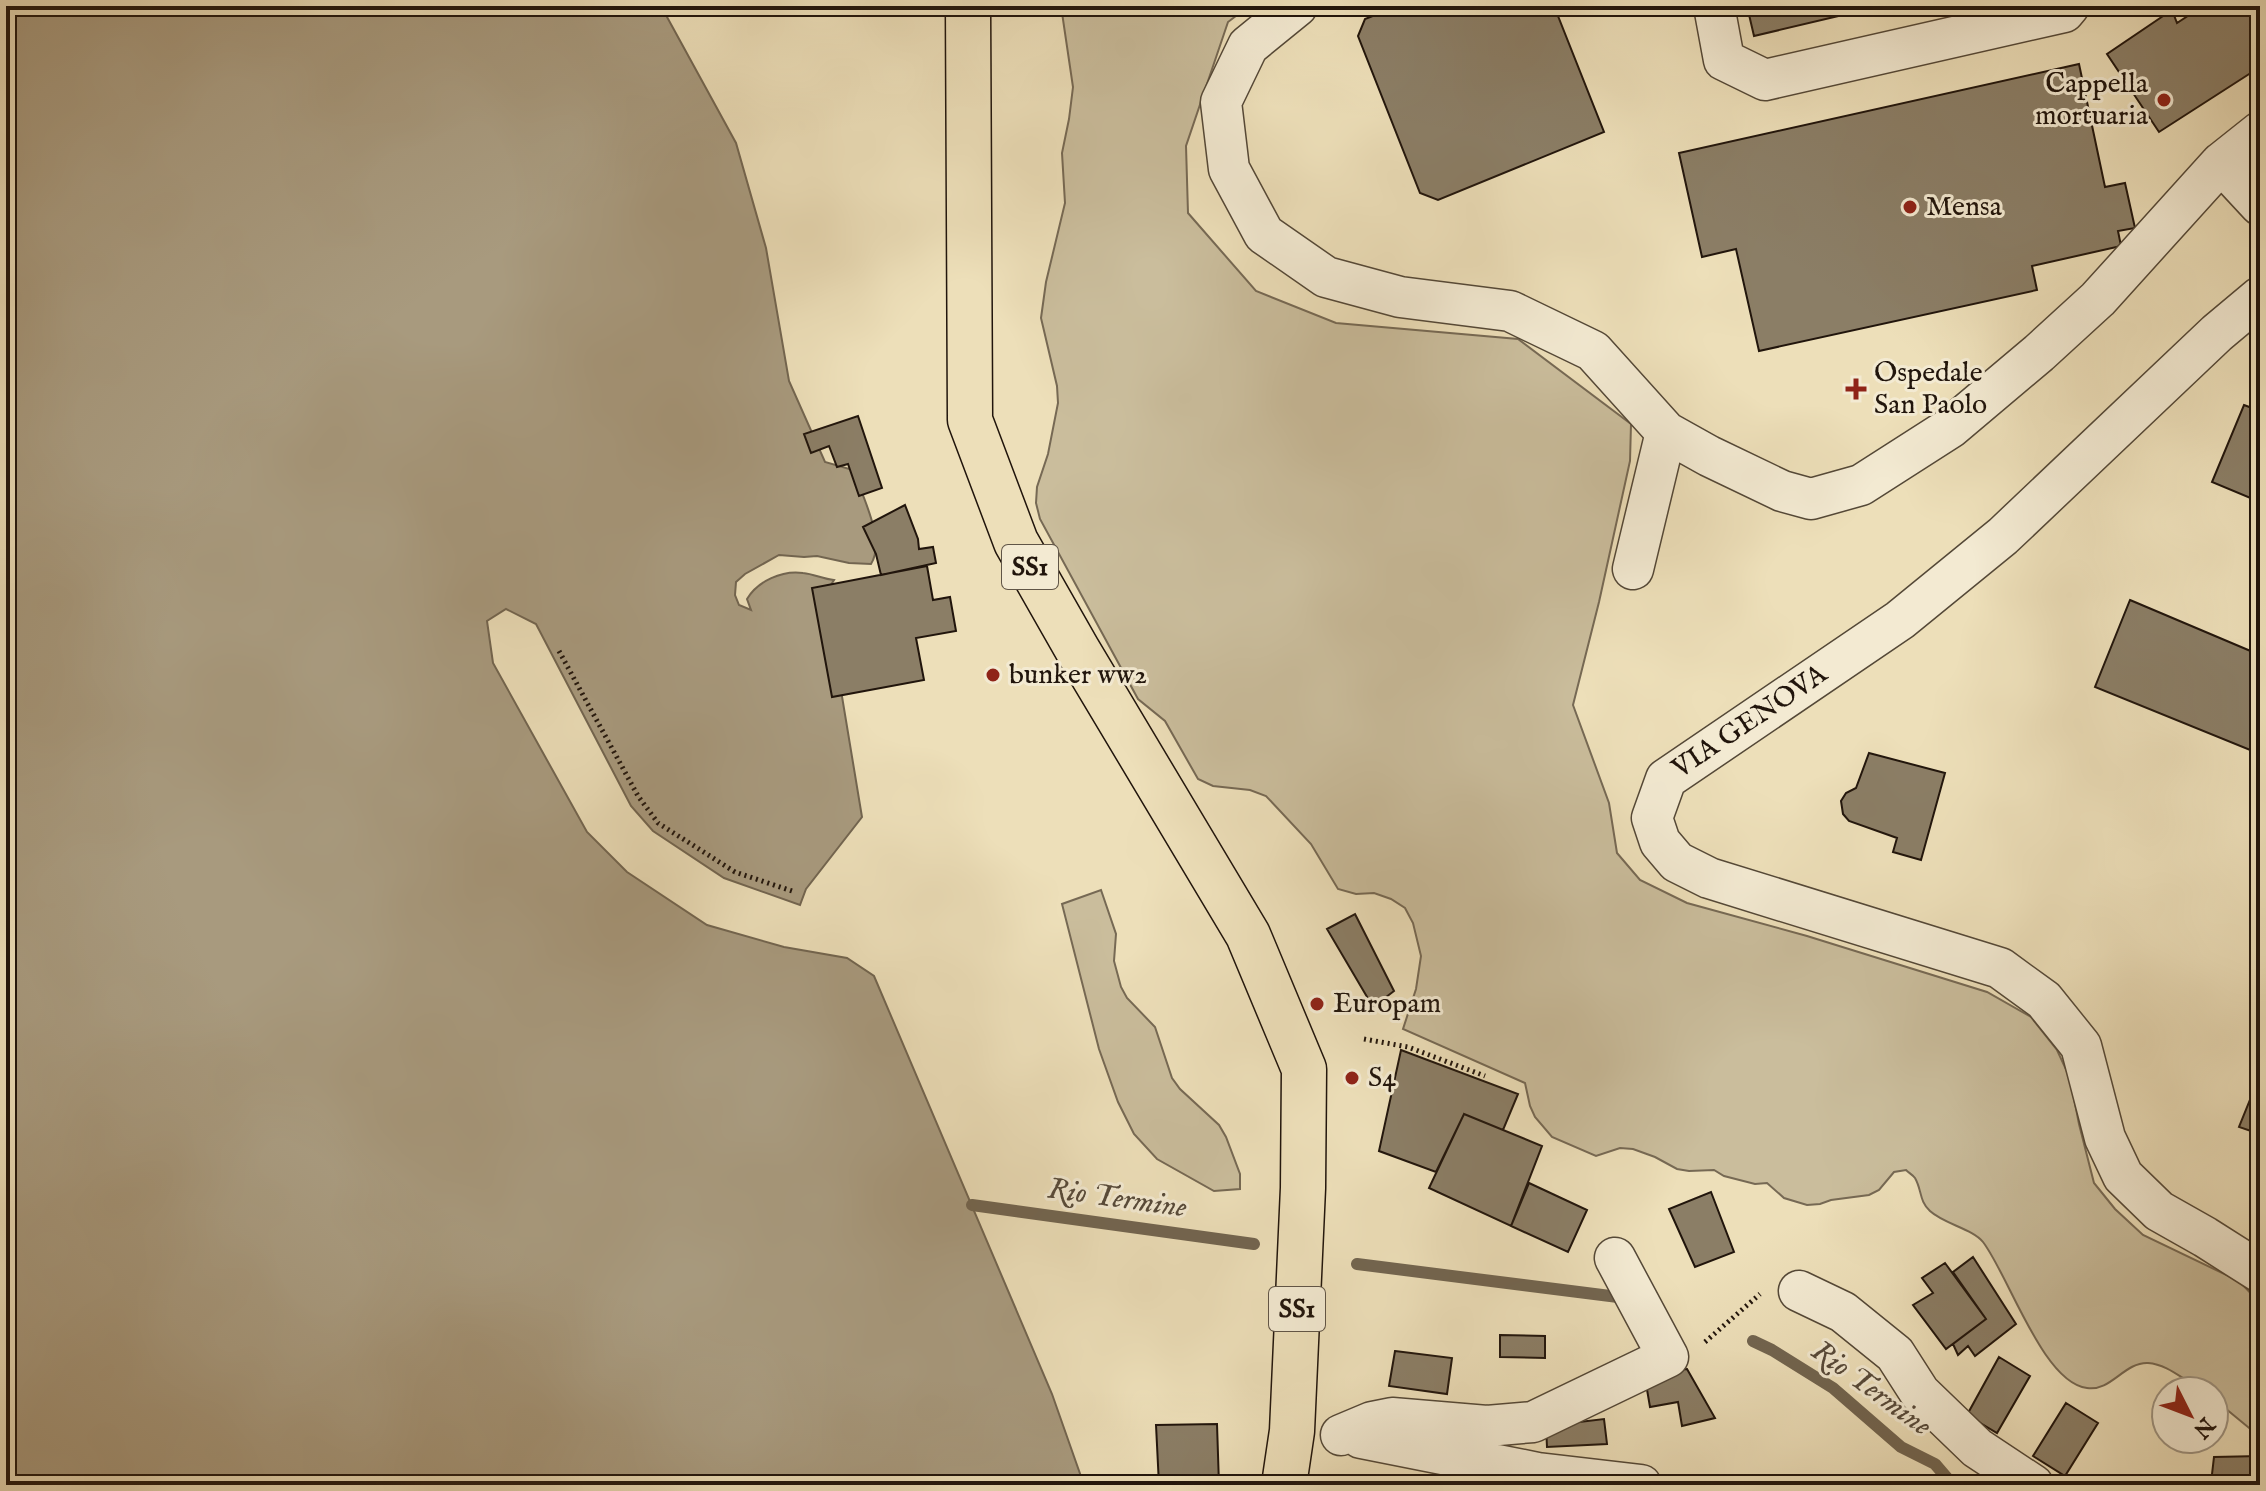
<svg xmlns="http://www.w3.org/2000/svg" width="2266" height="1491" viewBox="0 0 2266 1491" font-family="'IM FELL English',serif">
<rect width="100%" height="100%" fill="#eddfb9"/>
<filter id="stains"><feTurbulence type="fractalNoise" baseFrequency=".0025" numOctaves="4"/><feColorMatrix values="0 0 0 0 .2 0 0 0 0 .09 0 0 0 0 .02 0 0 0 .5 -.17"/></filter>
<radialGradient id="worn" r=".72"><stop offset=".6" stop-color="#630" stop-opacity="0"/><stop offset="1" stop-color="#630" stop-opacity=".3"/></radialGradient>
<!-- green -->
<path fill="#cabd9c" stroke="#766954" stroke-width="2" d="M1061 6H1249L1228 22 1186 146 1188 213 1256 291 1336 323 1518 339 1631 424 1630 461 1599 602 1573 705 1609 803 1617 853 1640 880 1687 903 1807 936 1987 992 2031 1017 2057 1050 2070 1078 2079 1124 2094 1183 2115 1209 2143 1235 2239 1281 2260 1303V1437L2214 1399V1391C2191 1391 2175 1365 2148 1363 2124 1362 2111 1392 2087 1388 2043 1383 2009 1276 1983 1242 1973 1229 1944 1224 1930 1211 1919 1201 1922 1190 1915 1178 1913 1175 1909 1173 1906 1170L1894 1172 1879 1190 1869 1195 1831 1200 1820 1204 1807 1205 1784 1198 1767 1183 1755 1184 1724 1176 1714 1170 1689 1171 1677 1169 1655 1157 1633 1149 1620 1148 1596 1156 1552 1137 1535 1117 1530 1106 1525 1083 1403 1029 1416 989 1421 956 1413 923 1405 908 1391 899 1374 893 1356 894 1338 889 1311 844 1266 796 1250 790 1213 786 1198 779 1165 721 1138 699 1040 519 1036 503 1037 487 1048 454 1058 403 1057 386 1041 318 1046 282 1065 203 1062 153 1069 119 1073 87Z
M1101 890 1116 934 1114 961 1121 987 1127 998 1155 1027 1172 1078 1180 1089 1219 1125 1226 1137 1240 1174V1189L1214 1191 1157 1159 1134 1134 1118 1102 1099 1049 1062 904Z"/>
<!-- water -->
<path fill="#a89a7e" stroke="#726550" stroke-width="2" d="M6 6H661L736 143 766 248 789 381 825 462 853 470C862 495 886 541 871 564L849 563 817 556 804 557 779 555 745 574 736 582 735 595 739 605 751 610 747 599C758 581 782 570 803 573 814 574 823 579 834 580L825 594 862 817 806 889 800 905 724 878 653 831 631 806 536 624 506 609 487 621 493 663 587 832 627 872 707 925 784 947 847 958 874 976 1052 1394 1084 1485H6Z"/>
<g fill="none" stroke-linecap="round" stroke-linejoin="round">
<!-- stream -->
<path stroke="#726550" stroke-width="12" d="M972 1205 1254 1244
M1357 1264 1618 1297
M1753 1341 1772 1350 1833 1388 1901 1447 1935 1464 1953 1485"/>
</g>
<!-- building -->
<path fill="#8b7e66" stroke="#21150c" stroke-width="2" d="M1398 6H1554L1604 132 1438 200 1420 193 1358 36 1365 19Z
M1747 6H1881L1754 36Z
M2203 6H2260V67L2159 132 2107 54 2172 10 2177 23Z
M2079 64 2105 187 2125 183 2135 228 2118 231 2121 246 2032 266 2037 290 1759 351 1736 249 1702 257 1679 153Z
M2244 405 2260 411V502L2212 482Z
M858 416 882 488 859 496 848 464 837 467 829 446 811 453 804 434Z
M905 505 918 539 919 549 933 547 936 563 881 575 876 554 863 527Z
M927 566 933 600 950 597 956 631 916 638 924 680 832 697 812 588Z
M2130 600 2260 655V754L2095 687Z
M1869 753 1945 773 1921 860 1893 852 1897 838 1849 821 1843 814 1841 801 1846 793 1856 788Z
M1355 914 1394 991 1373 1007 1327 929Z
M1401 1050 1518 1094 1503 1130 1464 1114 1436 1172 1379 1151Z
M2260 1075V1134L2239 1127Z
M1464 1114 1542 1146 1511 1226 1429 1188Z
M1529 1183 1587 1210 1568 1252 1511 1226Z
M1711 1192 1734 1252 1695 1267 1669 1209Z
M1973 1257 2016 1324 1975 1356 1968 1346 1958 1355 1953 1344 1986 1319 1953 1272Z
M1945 1263 1986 1319 1946 1349 1913 1305 1933 1293 1922 1278Z
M1500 1335 1545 1336V1358L1500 1357Z
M1395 1351 1452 1358 1447 1394 1389 1386Z
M1999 1357 2030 1376 1997 1433 1967 1415Z
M1687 1369 1715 1418 1682 1426 1678 1402 1650 1407 1644 1372Z
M2066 1403 2098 1423 2065 1476 2033 1456Z
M1604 1419 1607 1444 1547 1447 1546 1426Z
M1217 1424 1219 1485H1159L1156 1425Z
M2260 1456V1485H2223L2211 1483 2214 1457Z
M1402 1476 1460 1481V1485H1400Z"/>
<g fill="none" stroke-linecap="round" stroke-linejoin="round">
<defs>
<path id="minor" d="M1297 6 1248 46 1221 102 1229 169 1264 234 1326 277 1400 297 1510 311 1593 351 1666 432 1709 456 1782 491 1811 499 1861 485 1950 428 2039 353 2098 299 2221 163 2260 205
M1714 6 1724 60 1765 80 2064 12 2069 6
M2221 163 2260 132
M2260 297 2217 333 2003 536 1900 620 1666 779 1652 818 1660 842 1677 862 1709 878 2000 968 2044 1000 2081 1046 2105 1138 2123 1176 2159 1211 2205 1237 2260 1272
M1633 569 1666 432
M1799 1291 1843 1312 1895 1354 1920 1393 1977 1448 2033 1485
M1341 1435 1372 1422 1392 1418 1487 1426 1533 1422 1668 1357 1615 1258
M1361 1438 1538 1473 1641 1485"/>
<path id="major" d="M968 6 970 420 1016 542 1077 649 1248 935 1304 1069 1303 1188 1292 1431 1284 1485"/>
</defs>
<!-- minor casing -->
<use href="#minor" stroke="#544837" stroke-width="43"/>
<!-- major casing -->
<use href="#major" stroke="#21150c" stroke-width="47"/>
<!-- path -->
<path stroke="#21150c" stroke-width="5" stroke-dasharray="2 4" stroke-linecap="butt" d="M559 651 638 796 658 823 735 872 795 892
M1364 1039 1408 1047 1485 1076
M1705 1342 1760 1294"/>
<!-- minor -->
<use href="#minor" stroke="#f3ead2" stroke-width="40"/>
<!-- major -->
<use href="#major" stroke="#eddfb9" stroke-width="44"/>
</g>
<!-- markers -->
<g fill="#8f2418" stroke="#f3ead2" stroke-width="3">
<circle cx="2164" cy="100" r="8"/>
<circle cx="1910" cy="207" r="8"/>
<path d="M1852 377h8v8h8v8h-8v8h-8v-8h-8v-8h8z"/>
<circle cx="993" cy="675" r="8"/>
<circle cx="1317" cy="1004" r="8"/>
<circle cx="1352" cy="1078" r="8"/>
</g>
<g text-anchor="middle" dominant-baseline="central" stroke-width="6" stroke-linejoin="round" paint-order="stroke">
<!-- shield labels -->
<g fill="#f3ead2" stroke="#605547" stroke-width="2">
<rect x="1002" y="545" width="56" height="44" rx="6"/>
<rect x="1269" y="1287" width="56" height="44" rx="6"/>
</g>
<g font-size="26" font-weight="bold" fill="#21150c">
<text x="1030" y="567">SS1</text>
<text x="1297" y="1309">SS1</text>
</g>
<!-- poi labels -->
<g font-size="28" fill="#21150c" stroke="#f3ead2" text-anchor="start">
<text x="2148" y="84" text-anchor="end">Cappella<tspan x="2148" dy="32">mortuaria</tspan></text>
<text x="1926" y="207">Mensa</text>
<text x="1874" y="373">Ospedale<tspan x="1874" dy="32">San Paolo</tspan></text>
<text x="1009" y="675">bunker ww2</text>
<text x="1333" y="1004">Europam</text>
<text x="1368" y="1078">S4</text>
</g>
<!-- street labels -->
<g font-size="28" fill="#21150c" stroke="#f3ead2">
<text transform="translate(1750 722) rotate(-34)">VIA GENOVA</text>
</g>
<!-- water labels -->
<g font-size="30" font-style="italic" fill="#574a3a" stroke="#f3ead2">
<text transform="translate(1117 1199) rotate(8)">Rio Termine</text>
<text transform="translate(1871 1389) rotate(36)">Rio Termine</text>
</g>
</g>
<!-- margin -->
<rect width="2266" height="1491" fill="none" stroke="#eddfb9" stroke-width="32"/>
<rect x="8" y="8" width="2250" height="1475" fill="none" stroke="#21150c" stroke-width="4"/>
<rect x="16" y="16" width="2234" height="1459" fill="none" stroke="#21150c" stroke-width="2"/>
<!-- north arrow -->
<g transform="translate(2190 1415) rotate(132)"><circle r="38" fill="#f3ead2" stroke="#9f9583" stroke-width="2"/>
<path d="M0-6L14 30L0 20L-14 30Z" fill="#8f2418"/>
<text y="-12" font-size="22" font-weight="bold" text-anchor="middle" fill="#21150c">N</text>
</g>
<rect width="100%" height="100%" filter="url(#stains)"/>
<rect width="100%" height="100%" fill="url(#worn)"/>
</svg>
